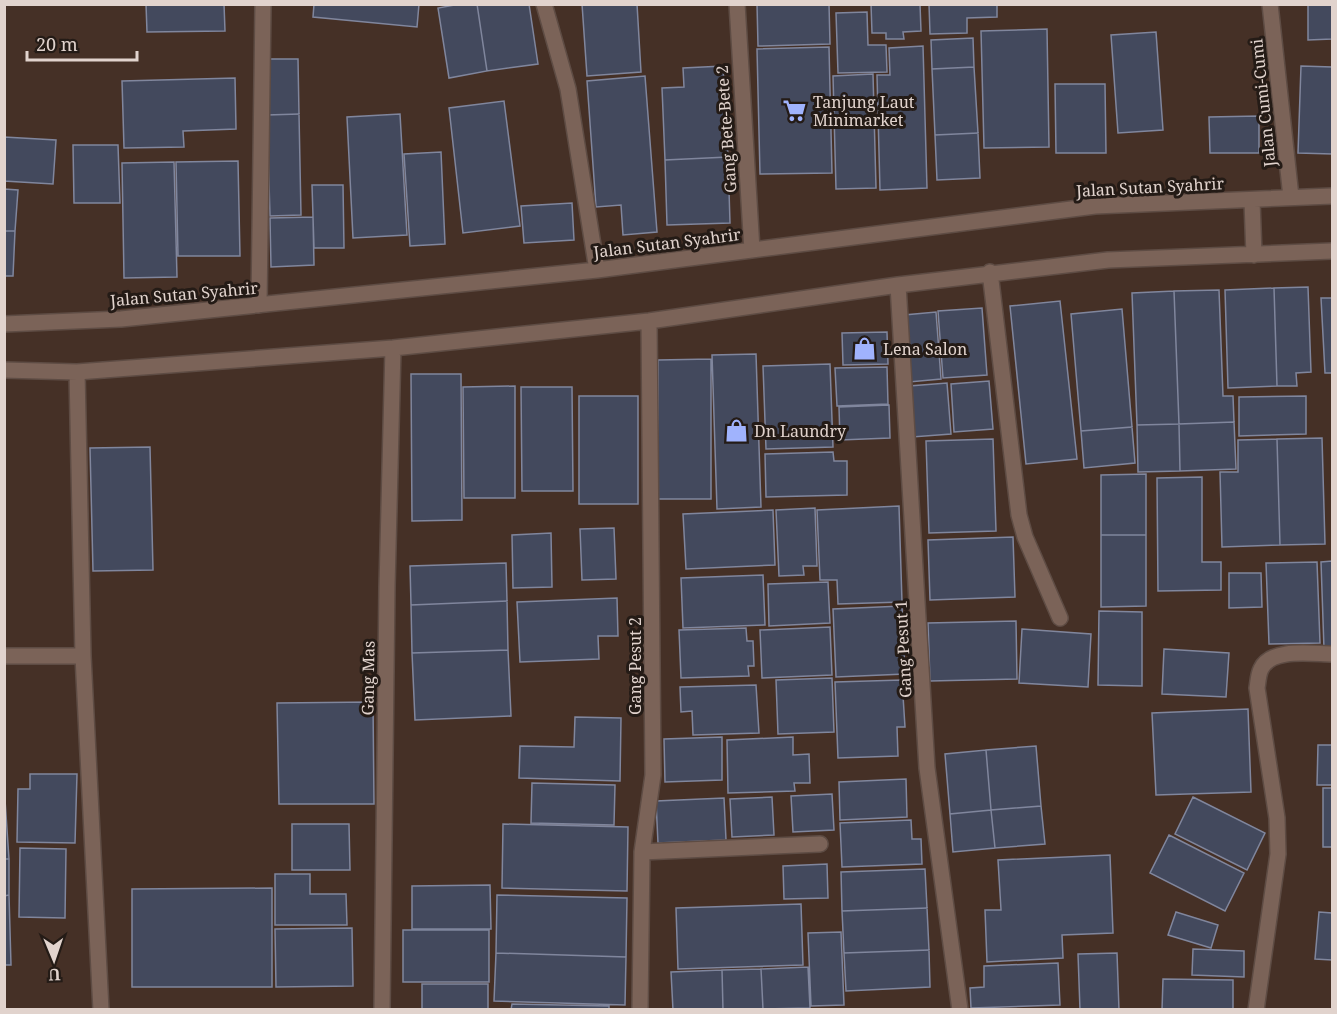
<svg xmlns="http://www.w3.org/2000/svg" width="1337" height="1014" viewBox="0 0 1337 1014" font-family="'Noto Serif',serif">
<rect width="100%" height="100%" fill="#453026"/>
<!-- building -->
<path fill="#43495d" stroke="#80869d" stroke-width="1.5" d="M146 4H224L225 31 147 32Z
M314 4H419L417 27 313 17Z
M460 4H477L487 71 449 78 438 8Z
M477 4H529L538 64 487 71Z
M582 4H637L641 72 587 76Z
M757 4H829L830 44 758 46Z
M871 4H920L921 31 903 32 904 39H886V33H872Z
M929 4H997V17L967 18V33L930 34Z
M1308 4H1332V39L1308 40Z
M867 12 868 45H886L887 72 838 73 836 13Z
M1047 29 1049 147 984 148 981 31Z
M1156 32 1163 130 1118 133 1111 35Z
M973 38 974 67 932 69 931 40Z
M923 46 927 188 880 190 877 75H890L889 48Z
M829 47 832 173 760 174 757 49Z
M266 59H298L299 114 267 115Z
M723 66 728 157 665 160 662 88 684 87 683 68Z
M1301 66 1332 67V154L1298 153Z
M974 67 978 133 935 135 932 69Z
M873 74 876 188 836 189 833 76Z
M645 76 657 232 623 235 621 205 596 207 587 81Z
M235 78 236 129 183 131 184 147 124 148 122 81Z
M1055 84H1105L1106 153H1056Z
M504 101 520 226 463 233 449 108Z
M299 114 301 215 270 216 267 115Z
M400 114 407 235 353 238 347 117Z
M1259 116V153H1210L1209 117Z
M978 133 980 178 937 180 935 135Z
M4 137 56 140 53 184 4 181Z
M73 145H118L120 203H74Z
M441 152 445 244 410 246 404 154Z
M728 157 730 223 667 225 665 160Z
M238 161 240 256H178L176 162Z
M174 162 177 277 124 278 122 163Z
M312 185H343L344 248H314Z
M4 189 18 190 15 231H4Z
M572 203 574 240 524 243 521 206Z
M313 217 314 265 271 267 270 218Z
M4 231H15L13 276H4Z
M1308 287 1311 372 1296 373 1297 386H1277L1274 288Z
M1274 288 1277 386 1228 388 1225 290Z
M1219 290 1223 396H1233L1234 422 1179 424 1174 291Z
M1174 291 1179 424 1137 425 1132 293Z
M1321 298H1332V373H1325Z
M1060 301 1077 459 1026 464 1010 306Z
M982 308 987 375 943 378 938 311Z
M1122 309 1132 427 1081 431 1071 314Z
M936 312 941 379 909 382 904 315Z
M887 332 888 364 843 365 842 333Z
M756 354 761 507 717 509 712 355Z
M711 359V499H658V360Z
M830 364 833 447 766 449 763 366Z
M887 367 888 404 837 406 835 368Z
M411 374H461L462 520 412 521Z
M989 381 993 429 954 432 951 384Z
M947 383 951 434 912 437 909 386Z
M515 386V498H464L463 387Z
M521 387H572L573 491H522Z
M579 396H638V504H579Z
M1306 396V434L1239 436V397Z
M889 405 890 438 840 440 839 407Z
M1234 422 1236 469 1180 471 1179 424Z
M1179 424 1180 471 1138 472 1137 425Z
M1132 427 1135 463 1084 468 1081 431Z
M1322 438 1325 544 1280 545 1277 439Z
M993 439 996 531 929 533 926 441Z
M1277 439 1280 545 1222 547 1220 472H1238V440Z
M150 447 153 570 93 571 90 448Z
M833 452 834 461H847V495L766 497 765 454Z
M1146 474V535H1101V475Z
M1202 477V562H1221V590L1158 591 1157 478Z
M899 506 902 602 838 604 837 580H820L817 510Z
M815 508 817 566H803L804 575 779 576 776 510Z
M773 510 775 565 686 569 683 514Z
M614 528 616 579 582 580 580 529Z
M551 533 552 587 513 588 512 535Z
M1101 535H1146V606L1101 607Z
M1013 537 1015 597 930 600 928 540Z
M1332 561V648L1324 649 1321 562Z
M1317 562 1320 643 1269 644 1266 563Z
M506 563 507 601 411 605 410 566Z
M1229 573H1261L1262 607 1229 608Z
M763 575 765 625 683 628 681 578Z
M828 582 830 623 769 626 768 584Z
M617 598 618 636H598L599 659 520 662 517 602Z
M507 601 508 650 412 653 411 605Z
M902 606 905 674 836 677 833 609Z
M1099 611 1142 612V686L1098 685Z
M1016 621 1017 679 930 681 928 623Z
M830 627 832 675 762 678 760 630Z
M746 628 747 641H753L754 666H748L749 676 681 678 679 630Z
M1022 629 1091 634 1088 687 1019 683Z
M1164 649 1229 653 1226 697 1162 694Z
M508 650 511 716 415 720 412 653Z
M832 678 834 732 778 734 776 680Z
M902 680 905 727H897L898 756 838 758 835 682Z
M756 685 759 733 693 735 692 711 681 712 680 687Z
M373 702 374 804H279L277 703Z
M1248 709 1251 792 1156 795 1152 713Z
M575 717 621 718 620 781 519 778 520 746 574 747Z
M722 737V780L665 782 664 739Z
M793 737V755L809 754 810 783H794L795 791 728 793 727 740Z
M1318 745H1332V785H1317Z
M1036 746 1041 806 991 810 986 750Z
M986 750 991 810 950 814 945 754Z
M30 774H77L75 843 17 842 18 789H30Z
M906 779 907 817 840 820 839 782Z
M532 783 615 785 614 825 531 823Z
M4 785 9 859H4Z
M1323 788H1332V847H1323Z
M832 794 834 830 793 832 791 796Z
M772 797 774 835 732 837 730 799Z
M1193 797 1265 833 1247 870 1175 834Z
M724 798 726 840 658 843 656 801Z
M1041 806 1045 844 995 848 991 810Z
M991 810 995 848 953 852 950 814Z
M911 820 912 839H921L922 864 842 867 840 823Z
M292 824H349L350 870H292Z
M503 824 628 827 627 891 502 888Z
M1169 835 1244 873 1225 911 1150 873Z
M20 848 66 849 65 918 19 917Z
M1110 855 1113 933 1062 935 1063 958 987 962 985 910H1001L998 860Z
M4 859H9V895L4 896Z
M827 864 828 898 784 899 783 866Z
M925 869 927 908 842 911 841 872Z
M275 874H310V894H346L347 925H275Z
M490 885 491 929H412V886Z
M272 888V987H132V889Z
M9 895 11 965H4V896Z
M497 895 627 898 626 957 496 953Z
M801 904 803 965 678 969 676 908Z
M927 908 929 950 844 953 842 911Z
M1176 912 1218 925 1211 948 1168 935Z
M1319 912 1332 913V960L1315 959Z
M352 928 353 986 276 987 275 929Z
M403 930H489V982H403Z
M841 932 844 1005 811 1006 808 933Z
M1193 949 1244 951V977L1192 975Z
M929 950 930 987 846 991 844 953Z
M496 953 626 957 625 1005 494 1001Z
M1117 953 1119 1010H1080L1078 954Z
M1058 963 1060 1005 971 1008 970 988 984 987V966Z
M808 967 810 1008 763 1009 761 969Z
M761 969 763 1009 723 1010 722 970Z
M722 970 723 1010H673L671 972Z
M1163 979 1233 980V1010H1162Z
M422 984H488V1010H422Z
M512 1004 609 1006V1010H511Z"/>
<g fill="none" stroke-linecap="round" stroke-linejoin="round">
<defs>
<path id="minor" d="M544 4 568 89 597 270
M737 4 752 250
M1270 4 1291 197
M1252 201 1254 255
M990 272 1019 515 1025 537 1060 618
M898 285 927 768 960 1010
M259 305 263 4
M4 324 121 319 597 270 1095 206 1332 196
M4 370 77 372 393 348 649 321 898 285 1108 260 1332 251
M77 372 83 656 101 1010
M4 656H83
M642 852 820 844
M382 1010 387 587 393 348
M640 1010 642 852 653 775 649 321
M1256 1010 1278 854 1277 818 1257 688C1258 683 1258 675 1261 669 1271 647 1313 654 1332 654"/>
</defs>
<!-- minor casing -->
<use href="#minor" stroke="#5e4c44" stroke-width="18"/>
<!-- minor -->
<use href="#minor" stroke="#7b6358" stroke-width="15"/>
</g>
<!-- icons -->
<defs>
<symbol id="supermarket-bare" viewBox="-9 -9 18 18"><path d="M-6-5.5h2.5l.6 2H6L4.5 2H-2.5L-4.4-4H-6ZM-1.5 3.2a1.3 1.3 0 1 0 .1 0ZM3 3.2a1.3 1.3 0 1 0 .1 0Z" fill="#a0b3fd" stroke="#241b16" stroke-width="2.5" paint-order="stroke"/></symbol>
<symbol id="shop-bare" viewBox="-9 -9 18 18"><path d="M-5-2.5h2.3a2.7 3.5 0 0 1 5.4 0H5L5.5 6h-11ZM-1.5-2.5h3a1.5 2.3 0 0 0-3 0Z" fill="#a0b3fd" stroke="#241b16" stroke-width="2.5" paint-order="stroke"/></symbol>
</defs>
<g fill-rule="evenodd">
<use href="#supermarket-bare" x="778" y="94" width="33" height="33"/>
<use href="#shop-bare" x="848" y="332" width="33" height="33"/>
<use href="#shop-bare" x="720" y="414" width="33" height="33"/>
</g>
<g text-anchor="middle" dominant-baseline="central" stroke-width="6" stroke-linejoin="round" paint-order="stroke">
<!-- poi labels -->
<g font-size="16" fill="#e1d3cd" stroke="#241b16" text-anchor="start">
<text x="813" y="102">Tanjung Laut<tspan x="813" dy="18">Minimarket</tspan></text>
<text x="883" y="349">Lena Salon</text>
<text x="754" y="431">Dn Laundry</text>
</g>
<!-- street labels -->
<g font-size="16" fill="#e1d3cd" stroke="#241b16">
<text transform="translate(1263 103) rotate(-96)">Jalan Cumi-Cumi</text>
<text transform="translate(726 129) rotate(-94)">Gang Bete-Bete 2</text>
<text transform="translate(1150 187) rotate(-3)">Jalan Sutan Syahrir</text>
<text transform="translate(667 243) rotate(-7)">Jalan Sutan Syahrir</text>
<text transform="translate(184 294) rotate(-5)">Jalan Sutan Syahrir</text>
<text transform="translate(903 649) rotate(-93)">Gang Pesut 1</text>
<text transform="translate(635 666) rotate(-90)">Gang Pesut 2</text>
<text transform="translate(368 678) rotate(-89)">Gang Mas</text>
</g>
</g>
<!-- border -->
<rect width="1337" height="1014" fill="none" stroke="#e1d3cd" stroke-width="12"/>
<!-- north arrow -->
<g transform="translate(54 960) rotate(178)" stroke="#241b16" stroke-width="4.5" paint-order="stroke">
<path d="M0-4.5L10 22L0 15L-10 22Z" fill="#e1d3cd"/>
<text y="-9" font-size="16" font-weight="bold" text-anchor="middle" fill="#e1d3cd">U</text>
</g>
<!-- scale -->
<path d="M27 51v9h110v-9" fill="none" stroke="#e1d3cd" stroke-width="3"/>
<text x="36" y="51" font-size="18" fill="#e1d3cd" stroke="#241b16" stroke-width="4.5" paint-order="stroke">20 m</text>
</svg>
